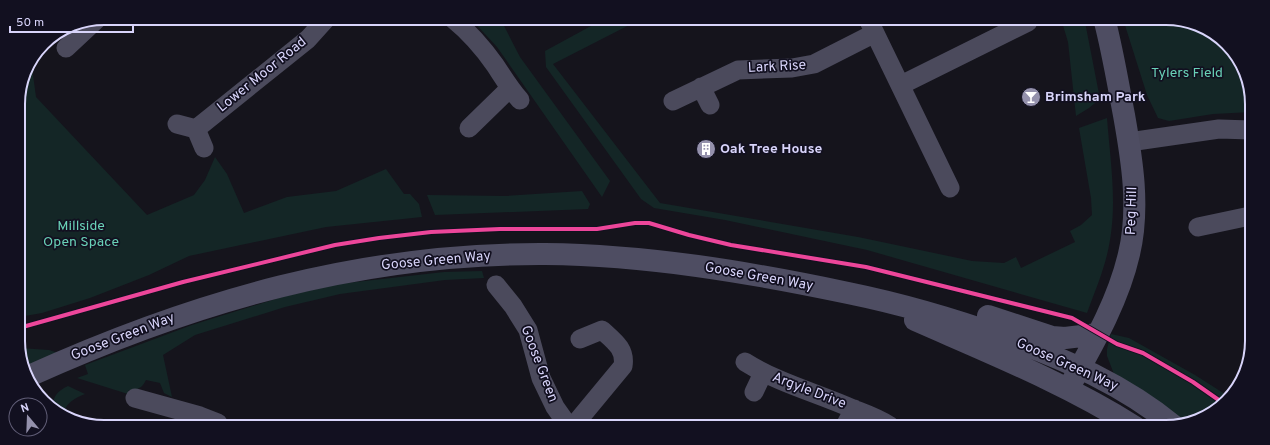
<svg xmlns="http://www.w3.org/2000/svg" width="1270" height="445" viewBox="0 0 1270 445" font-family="Overpass,sans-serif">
<rect width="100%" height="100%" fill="#15141c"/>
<!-- green -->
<path fill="#142626" d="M472 20H501L520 57 610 181 602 197 497 47Z
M602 20H639L553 64 660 203 858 237 972 261 1004 263 1016 257 1021 268 1075 242 1070 231 1081 225 1092 215 1091 198 1079 128 1107 118C1110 158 1117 200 1110 240 1106 266 1096 288 1087 313L867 250 725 220 654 208 641 199 546 67 545 51Z
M1062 22H1085L1100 99 1089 108 1076 116 1068 42Z
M1124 22H1193L1231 47 1251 93V112L1213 114 1169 121 1158 118 1147 95Z
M31 60 36 97 147 215 194 195 205 180 215 157 227 174 244 213 287 197 336 191 386 169 404 194H410L419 204 422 217 326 227 189 256 149 275 90 298 42 313 19 317 18 98 27 66Z
M582 191 590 204 588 209 435 215 427 195 505 196Z
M482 271 484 278 445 280 340 294 285 307 195 335 163 355 172 397 164 393 160 383 146 380C142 388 138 390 129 390L128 394 77 378 88 374 85 365 192 325 282 297 338 284 444 272Z
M1111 334 1129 338 1195 375 1228 396 1219 409 1178 424 1114 374 1107 356V349Z
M20 348 49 350 58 353 25 368 20 358Z
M68 386 85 394C75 398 65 403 64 414L53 407C53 395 58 391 68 386Z"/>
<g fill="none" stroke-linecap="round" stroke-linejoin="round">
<!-- minor -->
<path stroke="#4b4a5c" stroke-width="19" d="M453 19C469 32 483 48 495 65 503 77 510 89 520 100
M869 21 950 188
M66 48 97 19
M901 85 1028 22
M701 87 710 105
M673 101 738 70 792 68 814 64 875 33
M177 124 196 129 204 148
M469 128 509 89
M196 129 308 39 326 19
M1129 142 1219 129 1251 130
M1198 227 1250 216
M496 285 513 306 528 330 541 378 555 407 567 424
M745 362C778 383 817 393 853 409 866 414 878 418 890 426
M754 392 763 373
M135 398 200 416 218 423
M575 424 623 366C626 349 614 341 602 330L580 339
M845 426 854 409"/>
<!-- secondary -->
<path stroke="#4e4d62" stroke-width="22" d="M988 316 1052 337 1065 338 1098 334
M915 320C990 353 1065 383 1135 427
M29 376C195 301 361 253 545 254 647 255 748 272 848 293 902 304 953 319 1004 337 1065 359 1124 385 1174 426
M1068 389C1092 346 1118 302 1129 254 1140 208 1132 160 1124 115 1118 84 1113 53 1105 22"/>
<defs>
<path id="cycleway" d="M19 328 183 282 335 245 379 238 431 232 500 229H597L635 223H649L689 235 731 245 866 267 1072 318 1117 344 1143 353 1193 382 1223 403"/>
</defs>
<!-- cycleway casing -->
<use href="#cycleway" stroke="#121020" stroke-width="6"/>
<!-- cycleway -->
<use href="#cycleway" stroke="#ed469a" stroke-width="4"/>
</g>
<!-- icons -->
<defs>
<symbol id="bar-disc" viewBox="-11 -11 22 22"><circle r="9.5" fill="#9491ac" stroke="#121020"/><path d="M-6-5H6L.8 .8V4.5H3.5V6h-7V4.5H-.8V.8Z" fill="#fff"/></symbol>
<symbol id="building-disc" viewBox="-11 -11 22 22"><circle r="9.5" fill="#9491ac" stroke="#121020"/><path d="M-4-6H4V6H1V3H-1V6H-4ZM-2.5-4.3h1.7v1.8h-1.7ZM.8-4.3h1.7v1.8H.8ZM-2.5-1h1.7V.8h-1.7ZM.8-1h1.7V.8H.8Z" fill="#fff"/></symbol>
</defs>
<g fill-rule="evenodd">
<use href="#bar-disc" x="1020" y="86" width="22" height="22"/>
<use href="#building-disc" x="695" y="138" width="22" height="22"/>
</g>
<g text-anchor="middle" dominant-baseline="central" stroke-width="3.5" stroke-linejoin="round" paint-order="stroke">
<!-- street labels -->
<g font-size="14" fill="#d8d4fa" stroke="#121020">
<text transform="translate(777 67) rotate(-3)">Lark Rise</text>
<text transform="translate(262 75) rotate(-39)">Lower Moor Road</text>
<text transform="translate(1132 211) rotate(-88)">Peg Hill</text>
<text transform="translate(436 261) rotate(-5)">Goose Green Way</text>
<text transform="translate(759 277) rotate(10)">Goose Green Way</text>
<text transform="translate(123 337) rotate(-21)">Goose Green Way</text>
<text transform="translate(539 364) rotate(69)">Goose Green</text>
<text transform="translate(1067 365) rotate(24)">Goose Green Way</text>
<text transform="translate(809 391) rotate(21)">Argyle Drive</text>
</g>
<!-- park labels -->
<g font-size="14" fill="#69d1b7" stroke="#121020">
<text x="1187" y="73">Tylers Field</text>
<text x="81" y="226">Millside<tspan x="81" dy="16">Open Space</tspan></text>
</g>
<!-- poi labels -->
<g font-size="14" font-weight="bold" fill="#d8d4fa" stroke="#121020" text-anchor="start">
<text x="1045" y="97">Brimsham Park</text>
<text x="720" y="149">Oak Tree House</text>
</g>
</g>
<!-- crop -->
<path d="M0 0H1270V445H0ZM104 25H1166A79 79 0 0 1 1245 104V341A79 79 0 0 1 1166 420H104A79 79 0 0 1 25 341V104A79 79 0 0 1 104 25Z" fill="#121020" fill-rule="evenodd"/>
<path fill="none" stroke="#d8d4fa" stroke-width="2" d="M104 25H1166A79 79 0 0 1 1245 104V341A79 79 0 0 1 1166 420H104A79 79 0 0 1 25 341V104A79 79 0 0 1 104 25Z"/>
<!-- north arrow -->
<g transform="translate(28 417) rotate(341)"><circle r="19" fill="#121020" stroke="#615e77"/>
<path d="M0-3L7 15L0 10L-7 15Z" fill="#9491ac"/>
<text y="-6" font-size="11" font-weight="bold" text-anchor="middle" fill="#d8d4fa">N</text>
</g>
<!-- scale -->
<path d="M10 26v6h123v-6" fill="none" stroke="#d8d4fa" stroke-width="2"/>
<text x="16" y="26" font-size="12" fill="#d8d4fa" stroke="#121020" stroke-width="3" paint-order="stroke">50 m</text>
</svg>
